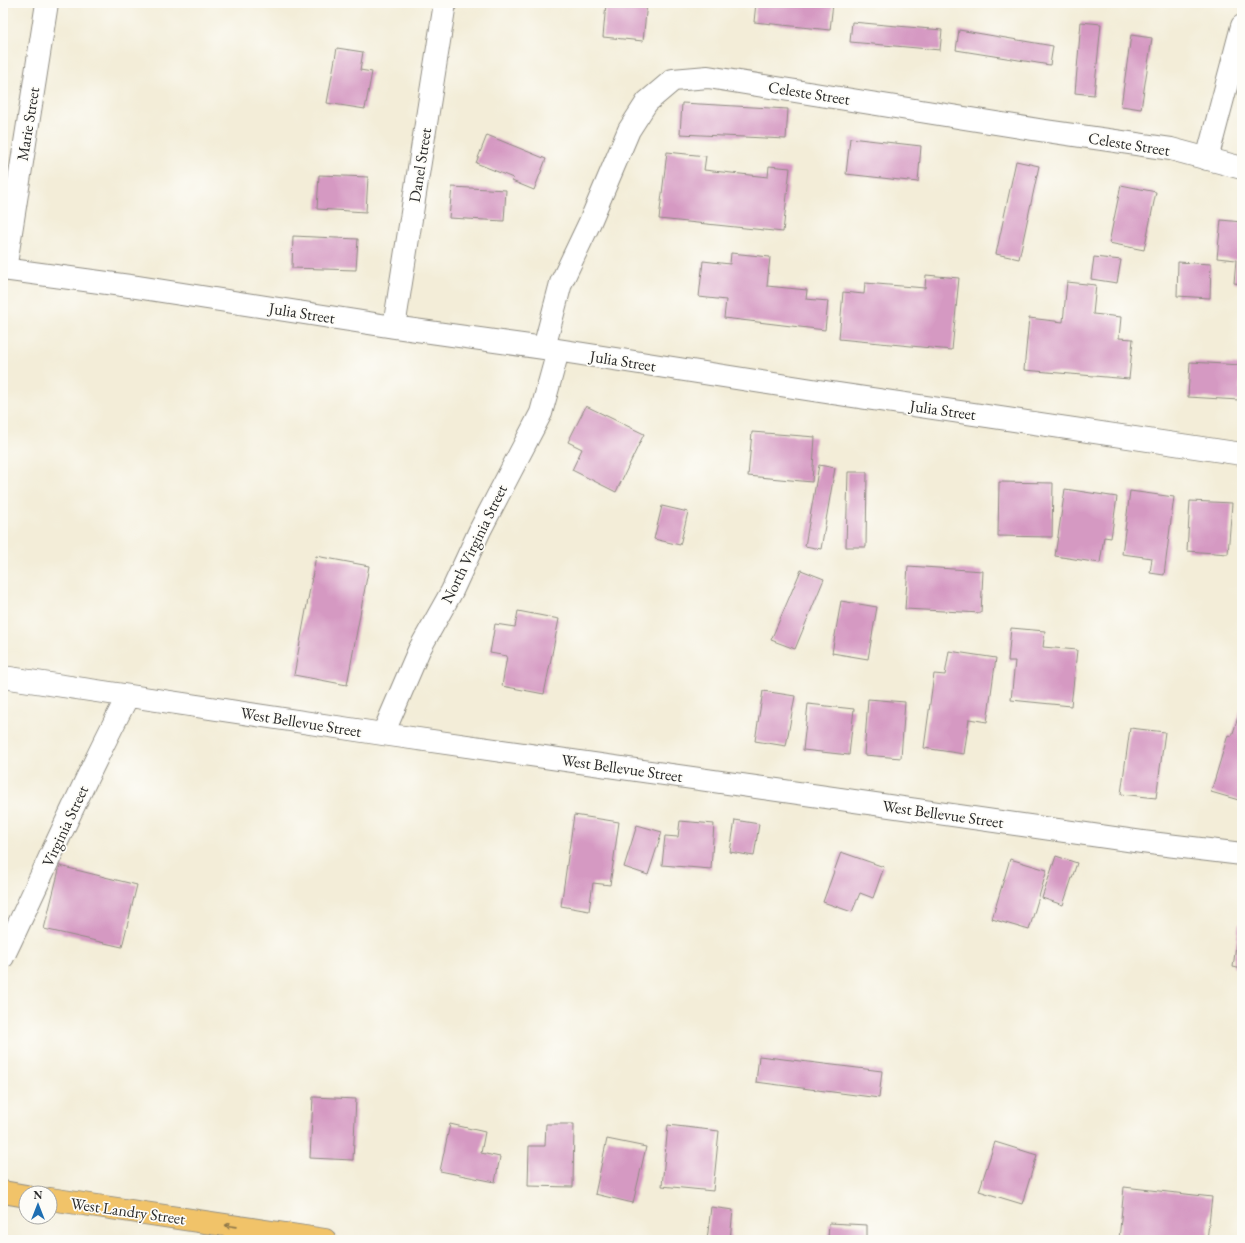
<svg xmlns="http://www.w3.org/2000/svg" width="1245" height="1243" viewBox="0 0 1245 1243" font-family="'EB Garamond',serif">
<rect width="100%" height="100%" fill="#fdfcf7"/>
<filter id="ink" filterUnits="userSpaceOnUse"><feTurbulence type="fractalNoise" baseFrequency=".025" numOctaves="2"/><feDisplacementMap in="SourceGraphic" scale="8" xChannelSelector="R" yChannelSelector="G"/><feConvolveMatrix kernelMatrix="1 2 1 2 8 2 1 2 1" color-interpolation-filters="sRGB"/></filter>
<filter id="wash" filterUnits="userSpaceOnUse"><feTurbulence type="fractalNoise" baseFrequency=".012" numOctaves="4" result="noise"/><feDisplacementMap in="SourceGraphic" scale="16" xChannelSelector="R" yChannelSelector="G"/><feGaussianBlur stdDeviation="0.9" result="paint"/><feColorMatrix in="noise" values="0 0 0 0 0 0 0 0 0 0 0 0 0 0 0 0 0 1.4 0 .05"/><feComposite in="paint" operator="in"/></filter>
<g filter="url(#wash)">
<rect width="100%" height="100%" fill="#f3edd8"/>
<g id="blocks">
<!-- building -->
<path fill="#d599c2" d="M606 3H647L643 41 603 37Z
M756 3H833L830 30 754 22Z
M852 22 942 30 940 50 850 42Z
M1081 22 1101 24 1094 95 1075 93Z
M959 30 1053 46 1050 65 956 50Z
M1131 35 1152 38 1141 109 1121 106Z
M337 48 363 52 360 70 372 72 365 109 327 103Z
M682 103 788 109 786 139 680 134Z
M487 135 546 159 534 190 512 181 513 178 476 163Z
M850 138 921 146 918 182 846 174Z
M667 152 706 156 704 170 768 177 769 166 790 168 783 232 659 219Z
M1016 161 1039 166 1019 259 996 254Z
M319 175 368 177 366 212 317 209Z
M1121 185 1156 192 1144 250 1109 243Z
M452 187 506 190 504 221 449 218Z
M1221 220 1242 222V284L1234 283 1236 260 1217 258Z
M293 236 358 239 356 270 292 268Z
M731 253 770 257 767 286 807 290 806 299 828 301 825 330 724 318 726 300 699 297 703 261 730 264Z
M1094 257 1121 260 1117 283 1091 279Z
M1178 262 1211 264 1210 298 1177 296Z
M926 275 959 278 952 350 839 339 843 292 864 294 865 283 925 288Z
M1067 282 1096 285 1093 314 1121 317 1119 338 1133 339 1129 379 1024 370 1029 318 1063 322Z
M1190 362 1241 365 1239 400 1188 397Z
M586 406 644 434 616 492 572 470 582 449 568 442Z
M752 432 815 437 812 482 748 476Z
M819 465 835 468 821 549 805 546Z
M848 472H867L866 547H846Z
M999 482 1053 483 1052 537 998 536Z
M1065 489 1117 497 1111 538 1104 537 1100 563 1055 556Z
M1130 491 1174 497 1164 575 1150 573 1152 558 1122 554Z
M1190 501 1232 503 1228 554 1187 551Z
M662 506 688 512 680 545 654 539Z
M316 556 369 566 347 685 294 675Z
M908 566 983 571 981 613 905 609Z
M801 570 824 579 795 649 771 640Z
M841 601 877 607 868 659 832 653Z
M518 611 559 619 544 694 502 686 507 656 490 653 495 624 515 627Z
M1011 628 1045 631 1043 647 1077 650 1071 706 1011 700 1015 661H1008Z
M949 651 996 658 987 722 969 719 964 754 924 748 934 674 945 675Z
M763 691 795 696 786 746 755 741Z
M868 699 905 702 901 758 864 755Z
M808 704 854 709 849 755 803 750Z
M1242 705V801L1211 792 1228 735 1232 736Z
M1130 728 1165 732 1156 798 1121 794Z
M574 815 619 822 610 885 593 883 589 911 561 906Z
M735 820 759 824 754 856 730 852Z
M680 821 714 824 711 869 662 865 665 836 678 837Z
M637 825 662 832 648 875 624 867Z
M841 852 884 867 873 898 860 893 852 912 823 902Z
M1056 856 1077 863 1063 905 1042 898Z
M1010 859 1047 870 1029 930 992 919Z
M60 866 137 885 122 947 44 929Z
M1239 924H1242V969L1233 967Z
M759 1056 882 1071 879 1098 756 1082Z
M313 1097 356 1099 353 1160 310 1158Z
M450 1124 485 1132 481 1153 500 1157 495 1182 440 1171Z
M546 1124H574L573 1187 528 1186 529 1146H545Z
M668 1125 719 1131 713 1191 662 1186Z
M607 1139 646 1147 633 1203 595 1194Z
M995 1142 1037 1155 1022 1204 979 1191Z
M1124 1187 1212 1197 1207 1240 1173 1239V1240H1119Z
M711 1207 733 1210 730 1240H707Z
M829 1223 867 1225V1240H828Z"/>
</g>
</g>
<g filter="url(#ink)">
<use href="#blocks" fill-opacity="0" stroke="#8f8c82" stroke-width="1"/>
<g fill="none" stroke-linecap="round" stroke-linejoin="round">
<defs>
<path id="street" d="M1207 159 1242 26
M3 269 137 287 394 327 544 348 832 393 1242 454
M5 270 47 3
M394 327 445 3
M544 348 561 283 590 222 629 130 647 102 673 80 708 77 1039 130 1171 149 1242 168
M3 677 383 734 1142 842 1242 854
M383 734 419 650 452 591 480 530 541 413 558 351
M3 957C45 870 83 781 128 696"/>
<path id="highway" d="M3 1192 26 1196
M50 1199 325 1240"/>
</defs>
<!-- street casing -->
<use href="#street" stroke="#8f8c82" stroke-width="24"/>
<!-- highway casing -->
<use href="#highway" stroke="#8f8c82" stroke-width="24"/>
<!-- street -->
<use href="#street" stroke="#fff" stroke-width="22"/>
<!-- highway -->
<use href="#highway" stroke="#f1c369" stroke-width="22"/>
</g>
<!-- one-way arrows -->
<defs><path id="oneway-shaft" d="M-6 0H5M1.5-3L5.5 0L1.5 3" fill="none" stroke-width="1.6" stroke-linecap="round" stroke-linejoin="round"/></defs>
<use stroke="#8e774a" href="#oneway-shaft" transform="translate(231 1226) rotate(-172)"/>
</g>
<g text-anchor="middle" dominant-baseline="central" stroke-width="3.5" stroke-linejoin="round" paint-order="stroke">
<!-- street labels -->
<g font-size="16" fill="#2b2b2b" stroke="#fdfcf7">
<text transform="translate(809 93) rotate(9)">Celeste Street</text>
<text transform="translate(28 124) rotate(-81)">Marie Street</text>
<text transform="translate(1129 144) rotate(9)">Celeste Street</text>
<text transform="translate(420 165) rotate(-81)">Danel Street</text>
<text transform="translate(302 313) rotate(9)">Julia Street</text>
<text transform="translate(623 361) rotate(9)">Julia Street</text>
<text transform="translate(943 410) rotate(8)">Julia Street</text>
<text transform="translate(474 544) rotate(-64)">North Virginia Street</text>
<text transform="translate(301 722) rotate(9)">West Bellevue Street</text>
<text transform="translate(622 768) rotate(8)">West Bellevue Street</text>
<text transform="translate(943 814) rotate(8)">West Bellevue Street</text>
<text transform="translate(65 826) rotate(-65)">Virginia Street</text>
<text transform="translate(128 1211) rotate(8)">West Landry Street</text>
</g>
</g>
<!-- margin -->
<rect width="1245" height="1243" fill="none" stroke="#fdfcf7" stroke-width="16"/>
<!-- north arrow -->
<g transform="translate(38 1205)"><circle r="19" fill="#fdfcf7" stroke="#a9a8a5"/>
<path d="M0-3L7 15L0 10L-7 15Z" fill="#1f6fb2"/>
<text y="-6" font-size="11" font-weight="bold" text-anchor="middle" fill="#2b2b2b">N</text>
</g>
</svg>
